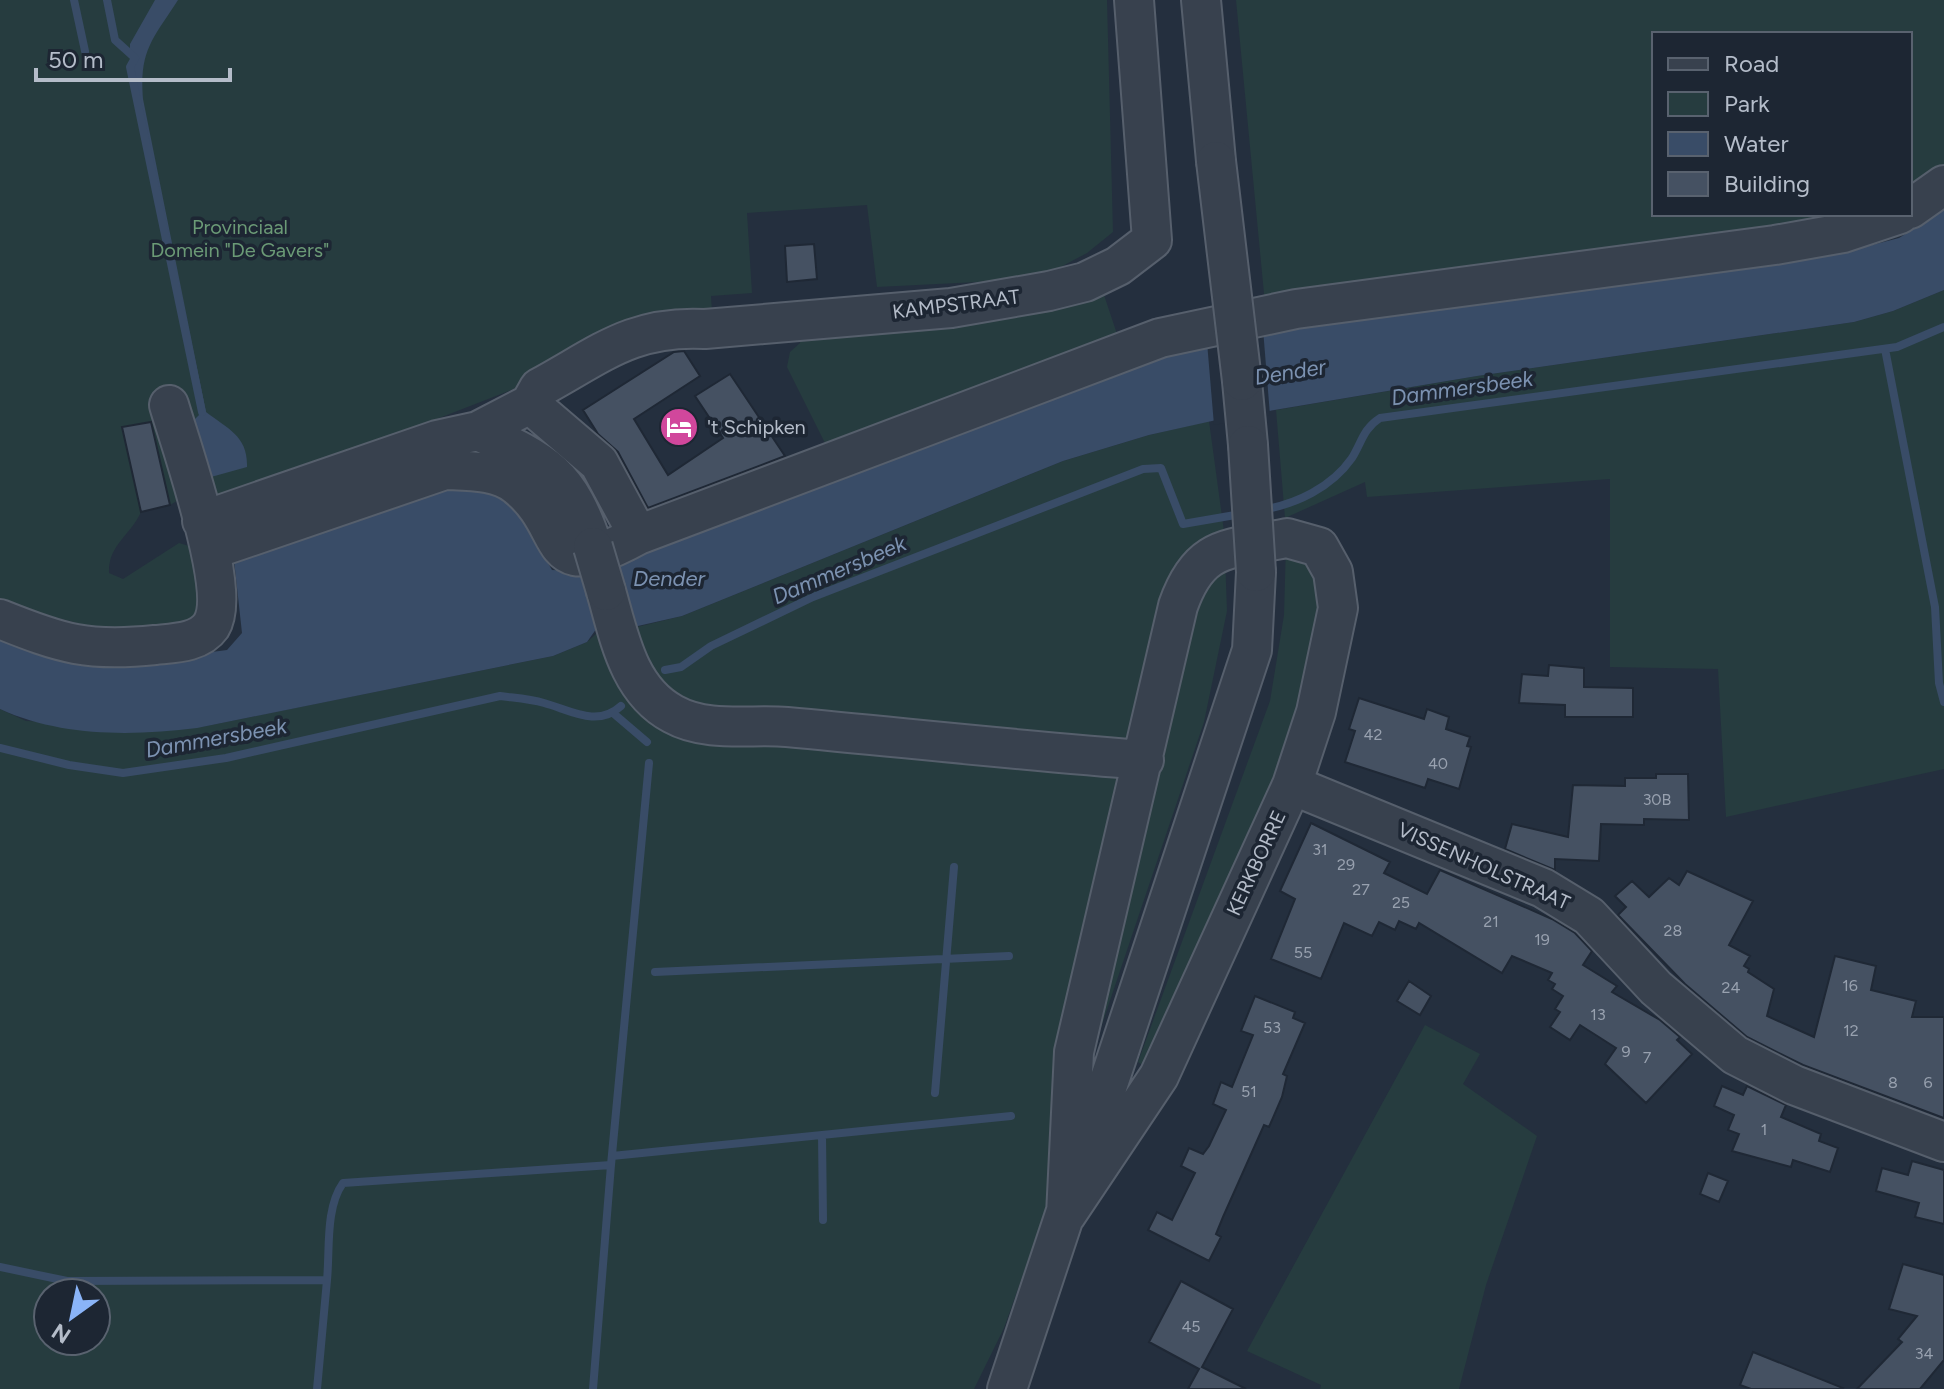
<svg xmlns="http://www.w3.org/2000/svg" width="1944" height="1389" viewBox="0 0 1944 1389" font-family="Figtree,sans-serif">
<rect width="100%" height="100%" fill="#242f3e"/>
<!-- green -->
<path fill="#263c3f" fill-rule="evenodd" d="M0 0H1107L1113 232 1087 253 1038 279 877 287 867 205 747 213 752 293 711 296 712 312 231 499 211 501 197 489 170 505 141 512C130 536 108 545 109 573L123 579 179 543 189 546C200 571 200 597 194 624L123 635 0 603Z
M1236 0H1944V175L1910 198V34H1654V214H1879L1265 304Z
M1102 289 1119 340 829 451 787 367 790 352 800 343 798 330Z
M1944 290V769L1726 817 1718 669 1610 667V479L1367 497 1365 482 1285 518 1276 410 1477 376 1854 322 1893 311Z
M1209 421 1226 546 1211 550 1144 748 691 714 630 648 637 627 682 616 1063 461 1149 435Z
M1286 544 1324 576 1305 700 1262 814 1144 1066 1138 1062 1270 701 1284 615Z
M1225 555 1227 611 1204 722 1093 1051 1177 626Z
M606 625 656 711 1109 767 1121 781 1050 1199 1004 1328 974 1389H0V709L26 721 201 727 553 656 587 642ZM48 1293H96V1341H48Z
M1425 1025 1480 1054 1463 1084 1537 1136 1486 1285 1459 1389H1320L1321 1385 1247 1351Z"/>
<!-- water -->
<path fill="#394c67" d="M155 0H178C153 39 139 50 143 99L206 412C228 429 248 436 247 467L211 477 193 421 202 412 130 67V44Z
M1944 210V290L1893 311 1854 322 1477 376 1221 419 1149 435 1063 461 682 616 629 628 599 625 587 642 553 656 197 728C132 736 61 737 0 709V631L158 659 227 650 242 633 234 560 458 484 509 496 552 570 590 572 609 559 1155 358 1279 330 1845 252 1899 238Z"/>
<!-- pier -->
<path fill="#242f3e" d="M1263 329 1270 415 1214 425 1207 342Z"/>
<g fill="none" stroke-linecap="round" stroke-linejoin="round">
<!-- stream -->
<path stroke="#394c67" stroke-width="8" d="M74 0 85 51
M107 0 115 40 135 58
M135 58 130 67 202 412
M1885 349 1935 607 1939 683 1944 702
M1262 510C1296 504 1331 488 1352 458 1362 442 1363 429 1380 418L1897 347 1944 327
M665 670 681 667 711 646 813 597 1143 469 1161 468 1183 524 1241 514
M613 713 647 742
M0 748 69 765 123 773 226 758 500 696C515 698 530 699 544 703 570 710 597 728 621 706
M655 972 1009 956
M935 1093 954 867
M822 1135 823 1220
M612 1156 1011 1116
M0 1267 67 1281 327 1280C330 1251 325 1208 343 1183L611 1165 649 763
M317 1389 327 1280
M593 1389 611 1165"/>
</g>
<!-- building -->
<path fill="#455162" stroke="#1f2835" stroke-width="2" d="M814 244 817 279 787 282 785 246Z
M684 351 700 376 634 419 668 475 723 438 695 396 730 374 785 456 648 508 618 452 598 434 583 410 674 352Z
M151 422 170 505 141 512 122 427Z
M1549 665 1584 668V687L1633 688V717H1565V705L1519 703 1522 674 1548 676Z
M1359 698 1424 719 1427 709 1449 717 1446 729 1470 737 1467 746 1471 747 1459 789 1428 779 1425 788 1345 762 1355 731 1349 729Z
M1656 774H1688L1689 820 1644 819V825L1601 824 1599 861 1555 859V870L1505 849 1512 824 1568 837 1573 785 1625 786V778H1656Z
M1311 823 1390 862 1384 873 1427 894 1440 870 1552 919 1575 933 1592 951 1583 965 1617 986 1612 992 1660 1020 1680 1037 1677 1040 1692 1054 1646 1103 1605 1064 1616 1048 1580 1025 1570 1040 1550 1027 1560 1012 1555 1009 1563 996 1552 989 1555 984 1548 980 1552 973 1512 956 1502 973 1419 923 1416 929 1399 921 1395 930 1379 922 1372 936 1344 923 1321 979 1271 959 1295 899 1280 891Z
M1687 871 1753 901 1729 945 1750 956 1744 966 1749 969 1748 972 1774 989 1767 1016 1814 1037 1835 956 1876 966 1871 990 1916 1001 1912 1017H1944V1118L1803 1065 1747 1037 1685 984 1618 915 1626 907 1615 896 1632 881 1649 897 1669 878 1679 885Z
M1409 981 1431 996 1420 1015 1397 1001Z
M1255 996 1295 1012 1293 1018 1305 1023 1283 1074 1287 1076 1282 1097 1269 1127 1264 1125 1223 1217 1216 1234 1221 1237 1209 1261 1148 1230 1157 1212 1172 1220 1195 1173 1181 1166 1189 1148 1203 1154 1209 1146 1226 1110 1213 1104 1221 1082 1232 1087 1253 1035 1241 1031Z
M1722 1086 1743 1095 1747 1086 1786 1105 1781 1117 1821 1134 1819 1141 1838 1148 1830 1172 1793 1160 1791 1167 1732 1151 1739 1134 1728 1130 1734 1115 1714 1106Z
M1912 1161 1944 1170V1224L1915 1217 1919 1203 1876 1191 1882 1168 1908 1175Z
M1708 1173 1728 1181 1719 1202 1700 1194Z
M1903 1264 1944 1275V1360L1920 1389H1857L1902 1342 1898 1339 1917 1316 1889 1309Z
M1181 1281 1233 1309 1202 1367 1246 1389H1188L1199 1369 1149 1342Z
M1753 1352 1843 1388 1842 1389H1751L1740 1385Z"/>
<g fill="none" stroke-linecap="round" stroke-linejoin="round">
<defs>
<path id="minor" d="M1201 0 1216 161
M1910 209 1944 185
M1242 381 1248 445
M530 404 599 463 638 535
M478 431C546 462 569 474 593 547
M202 521 437 440 478 431 530 404 539 388C600 355 632 325 705 329L951 308 1049 291 1085 282 1118 266 1152 240 1134 0
M1287 538 1319 547 1333 572 1338 608 1316 712 1292 785 1159 1076 1066 1215 1074 1052 1178 606C1200 543 1229 550 1287 538Z
M211 550 445 470C468 471 498 470 517 486 572 530 539 589 638 535L1160 338 1296 309 1775 245 1843 233 1900 214
M606 591C619 636 628 690 673 714 707 733 751 724 787 727 906 738 1025 751 1144 760
M0 619C62 644 88 652 155 645 174 643 199 643 211 626 233 592 181 446 169 405
M1292 785 1543 888 1589 916 1656 988 1735 1055 1794 1085 1944 1142
M1007 1389 1252 650 1256 572"/>
</defs>
<!-- minor casing -->
<use href="#minor" stroke="#565f6c" stroke-width="42"/>
<!-- minor -->
<use href="#minor" stroke="#38414e" stroke-width="38"/>
<defs>
<path id="minor-bridge" d="M1216 161 1242 381
M1248 445 1256 572
M593 547 606 591"/>
</defs>
<!-- minor-bridge casing -->
<use href="#minor-bridge" stroke="#565f6c" stroke-width="42" stroke-linecap="butt"/>
<!-- minor-bridge -->
<use href="#minor-bridge" stroke="#38414e" stroke-width="38"/>
</g>
<!-- icons -->
<defs>
<symbol id="hotel-disc" viewBox="-11 -11 22 22"><circle r="9.5" fill="#d1479c" stroke="#1d2633"/><path d="M-6-4.5h1.5V1H6V5H4.5V3h-9V5H-6ZM-4 0a1.8 1.8 0 1 1 3.6 0ZM.5 0V-2.5h3Q6-2.5 6 0Z" fill="#fff"/></symbol>
</defs>
<g fill-rule="evenodd">
<use href="#hotel-disc" x="657" y="405" width="44" height="44"/>
</g>
<g text-anchor="middle" dominant-baseline="central" stroke-width="7" stroke-linejoin="round" paint-order="stroke">
<!-- number labels -->
<g font-size="16" fill="#98a1af">
<text x="1373" y="734">42</text>
<text x="1438" y="763">40</text>
<text x="1657" y="799">30B</text>
<text x="1320" y="849">31</text>
<text x="1346" y="864">29</text>
<text x="1361" y="889">27</text>
<text x="1401" y="902">25</text>
<text x="1491" y="921">21</text>
<text x="1673" y="930">28</text>
<text x="1542" y="939">19</text>
<text x="1303" y="952">55</text>
<text x="1850" y="985">16</text>
<text x="1731" y="987">24</text>
<text x="1598" y="1014">13</text>
<text x="1272" y="1027">53</text>
<text x="1851" y="1030">12</text>
<text x="1626" y="1051">9</text>
<text x="1647" y="1057">7</text>
<text x="1893" y="1082">8</text>
<text x="1928" y="1082">6</text>
<text x="1249" y="1091">51</text>
<text x="1764" y="1129">1</text>
<text x="1191" y="1326">45</text>
<text x="1924" y="1353">34</text>
</g>
<!-- park labels -->
<g font-size="20" fill="#6b9a76" stroke="#1d2633">
<text x="240" y="227">Provinciaal<tspan x="240" dy="23">Domein "De Gavers"</tspan></text>
</g>
<!-- street labels -->
<g font-size="20" fill="#b4bcc9" stroke="#1d2633">
<text transform="translate(956 304) rotate(-7)">KAMPSTRAAT</text>
<text transform="translate(1256 863) rotate(-65)">KERKBORRE</text>
<text transform="translate(1484 866) rotate(24)">VISSENHOLSTRAAT</text>
</g>
<!-- poi labels -->
<g font-size="20" fill="#b4bcc9" stroke="#1d2633" text-anchor="start">
<text x="707" y="427">'t Schipken</text>
</g>
<!-- water labels -->
<g font-size="22" font-style="italic" fill="#7c92b1" stroke="#1d2633">
<text transform="translate(1290 372) rotate(-9)">Dender</text>
<text transform="translate(1462 388) rotate(-8)">Dammersbeek</text>
<text transform="translate(839 570) rotate(-23)">Dammersbeek</text>
<text x="669" y="578">Dender</text>
<text transform="translate(216 738) rotate(-10)">Dammersbeek</text>
</g>
</g>
<!-- legend -->
<rect x="1652" y="32" width="260" height="184" fill="#1d2633" stroke="#59626f" stroke-width="2"/>
<rect x="1668" y="58" width="40" height="12" fill="#38414e" stroke="#59626f" stroke-width="2"/>
<text x="1724" y="72" font-size="24" fill="#b4bcc9">Road</text>
<rect x="1668" y="92" width="40" height="24" fill="#263c3f" stroke="#59626f" stroke-width="2"/>
<text x="1724" y="112" font-size="24" fill="#b4bcc9">Park</text>
<rect x="1668" y="132" width="40" height="24" fill="#394c67" stroke="#59626f" stroke-width="2"/>
<text x="1724" y="152" font-size="24" fill="#b4bcc9">Water</text>
<rect x="1668" y="172" width="40" height="24" fill="#455162" stroke="#59626f" stroke-width="2"/>
<text x="1724" y="192" font-size="24" fill="#b4bcc9">Building</text>
<!-- north arrow -->
<g transform="translate(72 1317) rotate(213)"><circle r="38" fill="#1d2633" stroke="#59626f" stroke-width="2"/>
<path d="M0-6L14 30L0 20L-14 30Z" fill="#8ab4f8"/>
<text y="-12" font-size="22" font-weight="bold" text-anchor="middle" fill="#b4bcc9">N</text>
</g>
<!-- scale -->
<path d="M36 68v12h194v-12" fill="none" stroke="#b4bcc9" stroke-width="4"/>
<text x="48" y="68" font-size="24" fill="#b4bcc9" stroke="#1d2633" stroke-width="6" paint-order="stroke">50 m</text>
</svg>
